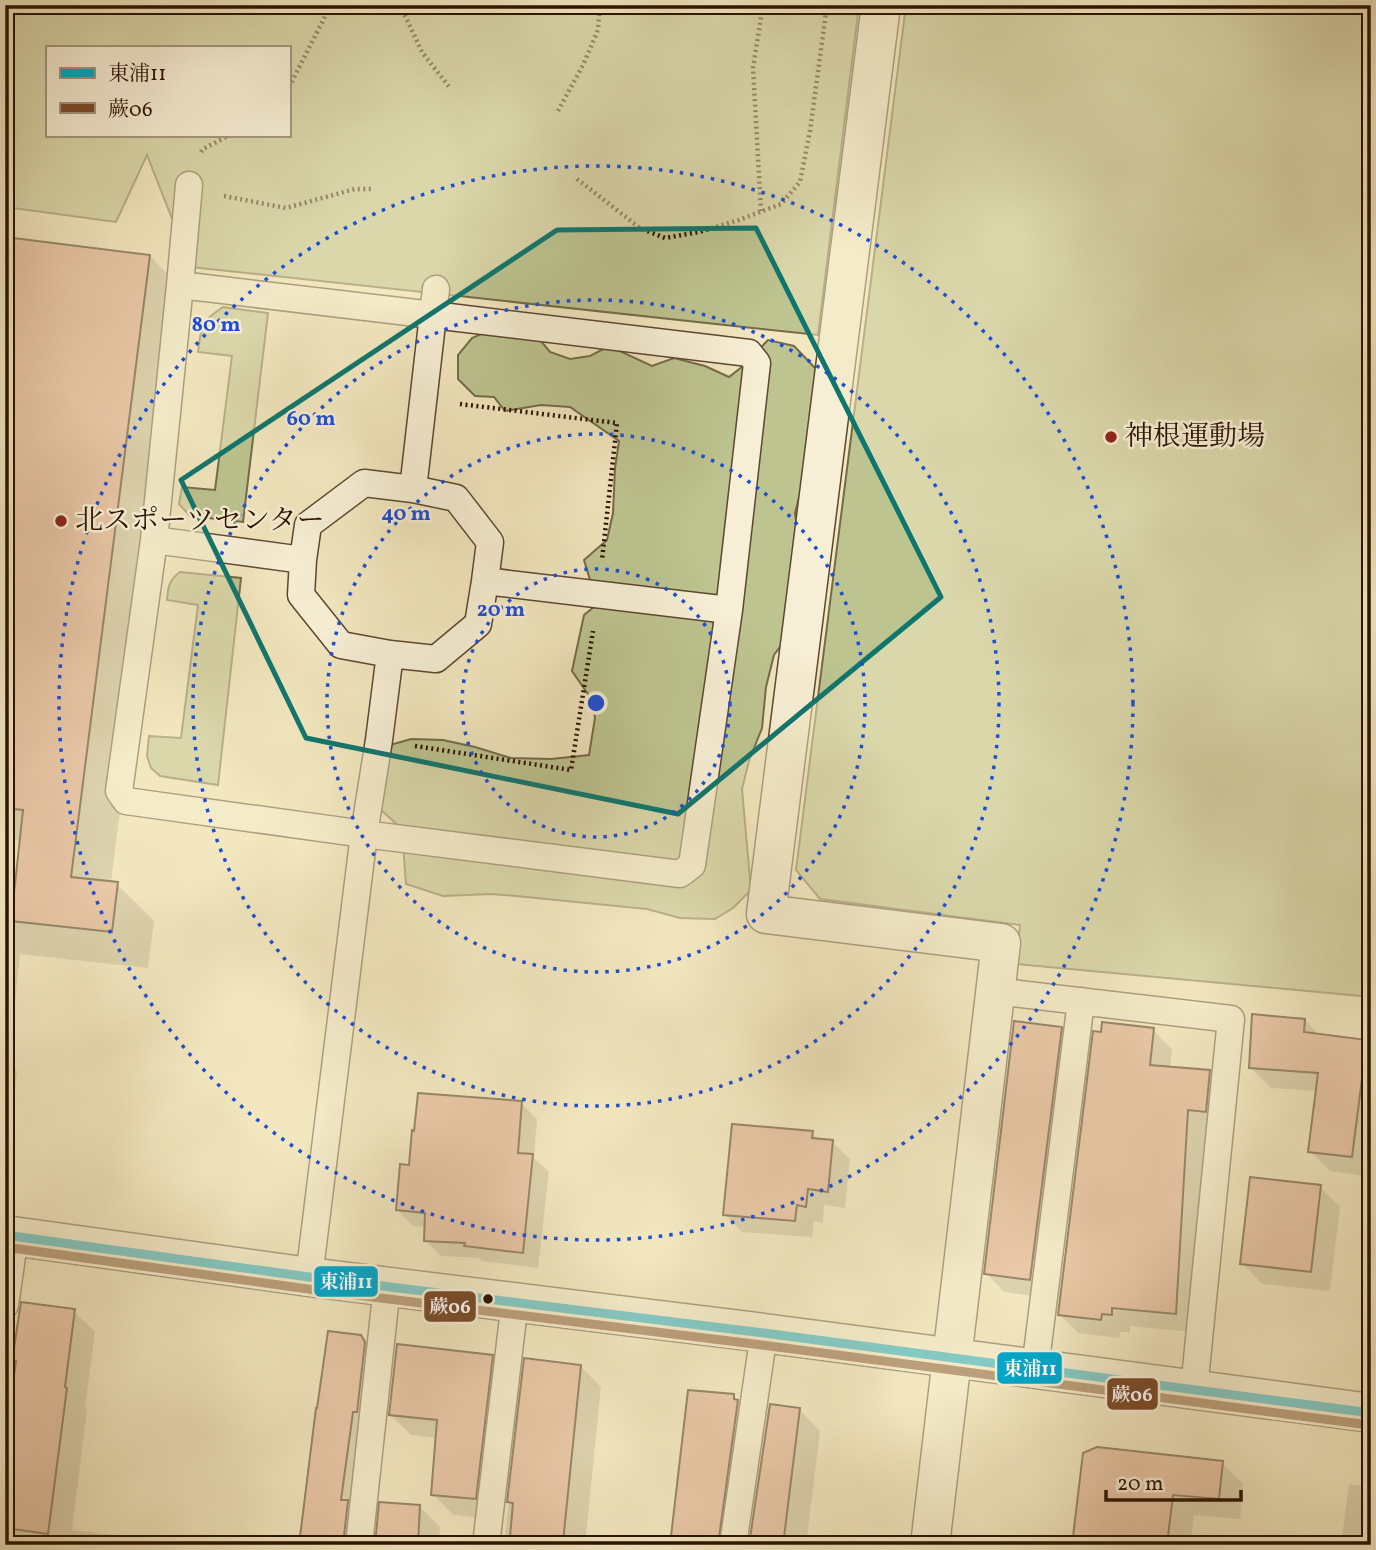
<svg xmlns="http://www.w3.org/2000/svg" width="1376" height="1550" viewBox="0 0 1376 1550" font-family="Vollkorn,'Noto Serif JP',serif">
<rect width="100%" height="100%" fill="#f2e7bf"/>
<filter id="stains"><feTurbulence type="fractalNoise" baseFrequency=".00286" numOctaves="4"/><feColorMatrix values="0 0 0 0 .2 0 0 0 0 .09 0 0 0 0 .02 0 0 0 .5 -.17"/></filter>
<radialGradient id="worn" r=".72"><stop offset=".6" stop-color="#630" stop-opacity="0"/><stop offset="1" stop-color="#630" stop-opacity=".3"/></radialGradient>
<!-- green -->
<path fill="#bdc490" stroke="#746b48" stroke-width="2" fill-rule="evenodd" d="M5 5H859L818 335 191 267 147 155 116 222 5 207ZM47 47H289V135H47Z
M906 5H1371V997L1016 964 1020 925 820 899 796 870Z
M223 307 268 313 243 522 190 516 179 504 182 487 215 490 232 356 198 352C202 325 199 323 223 307Z
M495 328 535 334 550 352 570 359 590 356 609 346 652 366 674 358 705 366 729 377 743 366 768 340 794 346 816 369 819 396 809 460 795 513 799 541 788 636 774 655 766 687 762 728 749 761 742 789 751 890 733 908 715 919 680 918 647 909 516 896 491 894 443 896 406 884 402 829 381 810 390 745 411 739 443 740 475 747 511 758 551 759 589 755 595 718 592 700 572 671 584 615 595 606 591 583 584 560 607 540 613 513 615 468 619 441 570 407 541 405 505 411 494 397 475 396 458 379V355L472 338Z
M180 572 241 578 218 785 160 776 151 768 147 756 149 736 181 738 198 605 167 600C168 587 169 580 180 572Z"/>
<!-- shadow -->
<path fill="#0003" d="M5 234 12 235 18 240 150 256 186 293 111 882 117 884 154 921 148 968 20 954 9 1063 17 1071 8 1152 5 1151V884L17 885 21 841 5 839Z
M1305 1020 1319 1035 1371 1042V1177L1330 1171 1310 1151 1318 1091 1271 1088 1251 1068Z
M1061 1028 1079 1046 1048 1298 1004 1292 986 1273Z
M1153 1030 1172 1049 1170 1068 1209 1072 1228 1090 1224 1130 1206 1128 1194 1332 1130 1326V1332H1120L1119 1338 1078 1333 1060 1315Z
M521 1103 537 1119 534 1158 549 1172 538 1268 482 1261 479 1258 441 1256 425 1240 426 1227 413 1226 397 1210 411 1167Z
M812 1133 820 1141 832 1142 850 1159 845 1208 824 1205 823 1223 814 1221 812 1237 742 1232 725 1215Z
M1320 1187 1340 1207 1330 1291 1262 1284 1242 1263Z
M74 1311 95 1332 85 1408 87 1410 72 1530 193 1545H5V1337L15 1351Z
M360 1337 382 1359 366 1545H301Z
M492 1356 512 1376 495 1519 453 1515 433 1494 437 1438 411 1435 391 1415Z
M526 1360 580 1366 601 1387 585 1545H504Z
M733 1396 755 1417 741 1545H672Z
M799 1409 820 1431 806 1545H751Z
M1222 1463 1243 1484 1240 1519 1194 1515 1190 1545H1074Z
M1349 1484 1371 1487V1545H1341Z
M419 1506 440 1527 439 1545H377Z"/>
<!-- building -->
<path fill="#dea28a" stroke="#2a1200" stroke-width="2" d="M5 237 150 255 71 877 118 882 112 932 11 921 23 810 5 808V604L13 548 5 547Z
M1252 1014 1305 1019 1304 1032 1367 1040 1352 1157 1308 1152 1318 1073 1249 1068Z
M1014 1021 1062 1027 1030 1280 984 1274Z
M1102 1022 1154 1028 1150 1065 1210 1070 1206 1112 1188 1110 1176 1314 1112 1308V1315L1102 1314 1101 1320 1058 1315 1093 1031 1101 1032Z
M418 1093 522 1101 518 1153 533 1154 523 1253 464 1246 465 1243 424 1241 425 1213 396 1210 400 1164 409 1165 412 1130 414 1131Z
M732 1124 813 1131 812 1138 833 1140 828 1192 808 1189 806 1207 797 1205 795 1221 723 1215Z
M1250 1177 1321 1185 1311 1272 1240 1264Z
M21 1302 75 1309 65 1387 67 1388 48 1534 5 1528V1441L16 1361H12Z
M328 1331 361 1335 365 1342 357 1412H353L341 1500H348L343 1545H299L316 1408H317Z
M397 1344 493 1355 476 1499 431 1495 437 1420 389 1415Z
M524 1358 581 1365 563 1542 510 1537 513 1503 507 1502Z
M688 1390 734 1394V1399L738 1400 718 1545H670Z
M770 1404 800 1408 783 1545H749Z
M1097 1447 1223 1461 1219 1499 1173 1495 1167 1545H1072L1083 1453Z
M379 1502 420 1505 418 1545H375Z"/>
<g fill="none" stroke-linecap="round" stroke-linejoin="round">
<defs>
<path id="service" d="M180 285 189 185
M436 289 433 315 749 353 757 363 729 610 485 581
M364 483 413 489 456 498 490 542 485 581 478 624 436 659 390 654 341 645 301 595 303 560 308 525Z
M154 540 119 791 126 801 364 834 680 874 692 865 729 610
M303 560 154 540 180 285 433 315 413 489
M995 991 1231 1019 1194 1389
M309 1277 364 834 379 740 390 654
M5 1305 15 1236
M1035 1369 1081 1001
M359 1545 387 1286
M486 1545 515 1301
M733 1545 764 1333"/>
<path id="minor" d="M881 5 766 914 1001 943 930 1545"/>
<path id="tertiary" d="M5 1235 309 1277 764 1333 1371 1413"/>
</defs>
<!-- service casing -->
<use href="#service" stroke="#5c4730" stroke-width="29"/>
<!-- minor casing -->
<use href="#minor" stroke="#5c4730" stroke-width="41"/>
<!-- tertiary casing -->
<use href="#tertiary" stroke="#5c4730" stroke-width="41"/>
<!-- path -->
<path stroke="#2a1200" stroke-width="4.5" stroke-dasharray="2 3.5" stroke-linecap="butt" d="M400 5 422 52 450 88
M289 87 331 5
M558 111 583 65 598 30 600 5
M201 152 203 149 230 135
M577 179 640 228 665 238 699 232 739 220 781 204 800 182 810 131 827 5
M224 196 286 208 355 189H374
M761 211 753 68 763 5
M460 404 617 423 602 560
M415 746 571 770 593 631"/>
<!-- service -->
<use href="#service" stroke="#f7efd5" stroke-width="26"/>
<!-- minor -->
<use href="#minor" stroke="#f7efd5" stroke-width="38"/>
<!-- tertiary -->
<use href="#tertiary" stroke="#f7efd5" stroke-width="38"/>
<defs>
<path id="bus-1" d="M5 1235 309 1277 764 1333 1371 1413"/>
<path id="bus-2" d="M5 1247 308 1289 762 1345 1369 1425"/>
</defs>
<!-- bus-1 casing -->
<use href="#bus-1" stroke="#f7efd5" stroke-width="14"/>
<!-- bus-2 casing -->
<use href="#bus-2" stroke="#f7efd5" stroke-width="14"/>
<!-- bus-1 -->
<use href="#bus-1" stroke="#00a9ce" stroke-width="9"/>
<!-- bus-2 -->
<use href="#bus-2" stroke="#7a4b2a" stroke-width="9"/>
</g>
<!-- marked area -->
<path d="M0 0H1376V1550H0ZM756 228 941 597 678 814 306 738 181 480 557 230Z" fill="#f2e7bf" fill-opacity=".55" fill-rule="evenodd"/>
<path fill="none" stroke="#0f766e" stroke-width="5" stroke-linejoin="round" d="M756 228 941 597 678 814 306 738 181 480 557 230Z"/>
<!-- distance rings -->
<g fill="none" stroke="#1d4ed8" stroke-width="3.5" stroke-dasharray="3.5 7">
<circle cx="596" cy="703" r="134"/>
<circle cx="596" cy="703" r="269"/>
<circle cx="596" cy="703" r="403"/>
<circle cx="596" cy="703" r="537"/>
</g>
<!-- markers -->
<g fill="#8f2418" stroke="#f7efd5" stroke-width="2.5">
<circle cx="1111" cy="437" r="7"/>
<circle cx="61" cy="521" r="7"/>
</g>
<circle fill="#2a1200" stroke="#f7efd5" stroke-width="2.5" cx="488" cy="1299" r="6"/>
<g text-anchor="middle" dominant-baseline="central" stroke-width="5" stroke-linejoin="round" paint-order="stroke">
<!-- poi labels -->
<g font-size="28" fill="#2a1200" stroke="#f7efd5" text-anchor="start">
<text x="1125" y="437">神根運動場</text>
<text x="75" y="521">北スポーツセンター</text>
</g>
</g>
<circle cx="596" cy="703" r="10" fill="#1d4ed8" stroke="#f7efd5" stroke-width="3.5"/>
<g font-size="21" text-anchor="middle" font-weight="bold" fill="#1d4ed8" stroke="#f7efd5" stroke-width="5" stroke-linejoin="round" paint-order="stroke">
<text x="216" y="331">80 m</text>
<text x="311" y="425">60 m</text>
<text x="406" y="520">40 m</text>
<text x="501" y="616">20 m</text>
</g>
<g stroke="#f7efd5" stroke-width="2.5">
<rect x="313" y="1265" width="66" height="33" rx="7" fill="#00a9ce"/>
<rect x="423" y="1290" width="54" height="33" rx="7" fill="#7a4b2a"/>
<rect x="996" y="1351" width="67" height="34" rx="7" fill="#00a9ce"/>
<rect x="1106" y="1377" width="53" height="34" rx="7" fill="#7a4b2a"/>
</g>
<g font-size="19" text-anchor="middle" font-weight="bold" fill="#fff">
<text x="346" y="1288">東浦11</text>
<text x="450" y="1313">蕨06</text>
<text x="1030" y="1375">東浦11</text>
<text x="1132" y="1401">蕨06</text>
</g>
<!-- margin -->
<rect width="1376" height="1550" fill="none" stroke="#f2e7bf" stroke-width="28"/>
<rect x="7" y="7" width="1362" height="1536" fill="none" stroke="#2a1200" stroke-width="3.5"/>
<rect x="14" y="14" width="1348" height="1522" fill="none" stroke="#2a1200" stroke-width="2"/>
<!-- legend -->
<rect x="46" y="46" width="245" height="91" fill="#f7efd5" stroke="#a59780" stroke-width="2"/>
<rect x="60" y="68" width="35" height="10" fill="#00a9ce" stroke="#a59780" stroke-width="2"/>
<text x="108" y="80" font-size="21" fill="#2a1200">東浦11</text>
<rect x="60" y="103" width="35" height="10" fill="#7a4b2a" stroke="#a59780" stroke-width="2"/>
<text x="108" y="116" font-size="21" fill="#2a1200">蕨06</text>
<!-- scale -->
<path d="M1106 1490v10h135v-10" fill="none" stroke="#2a1200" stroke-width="3.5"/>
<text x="1117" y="1490" font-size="21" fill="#2a1200" stroke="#f7efd5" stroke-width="5" paint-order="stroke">20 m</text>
<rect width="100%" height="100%" filter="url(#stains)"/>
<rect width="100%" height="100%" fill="url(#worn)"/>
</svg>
